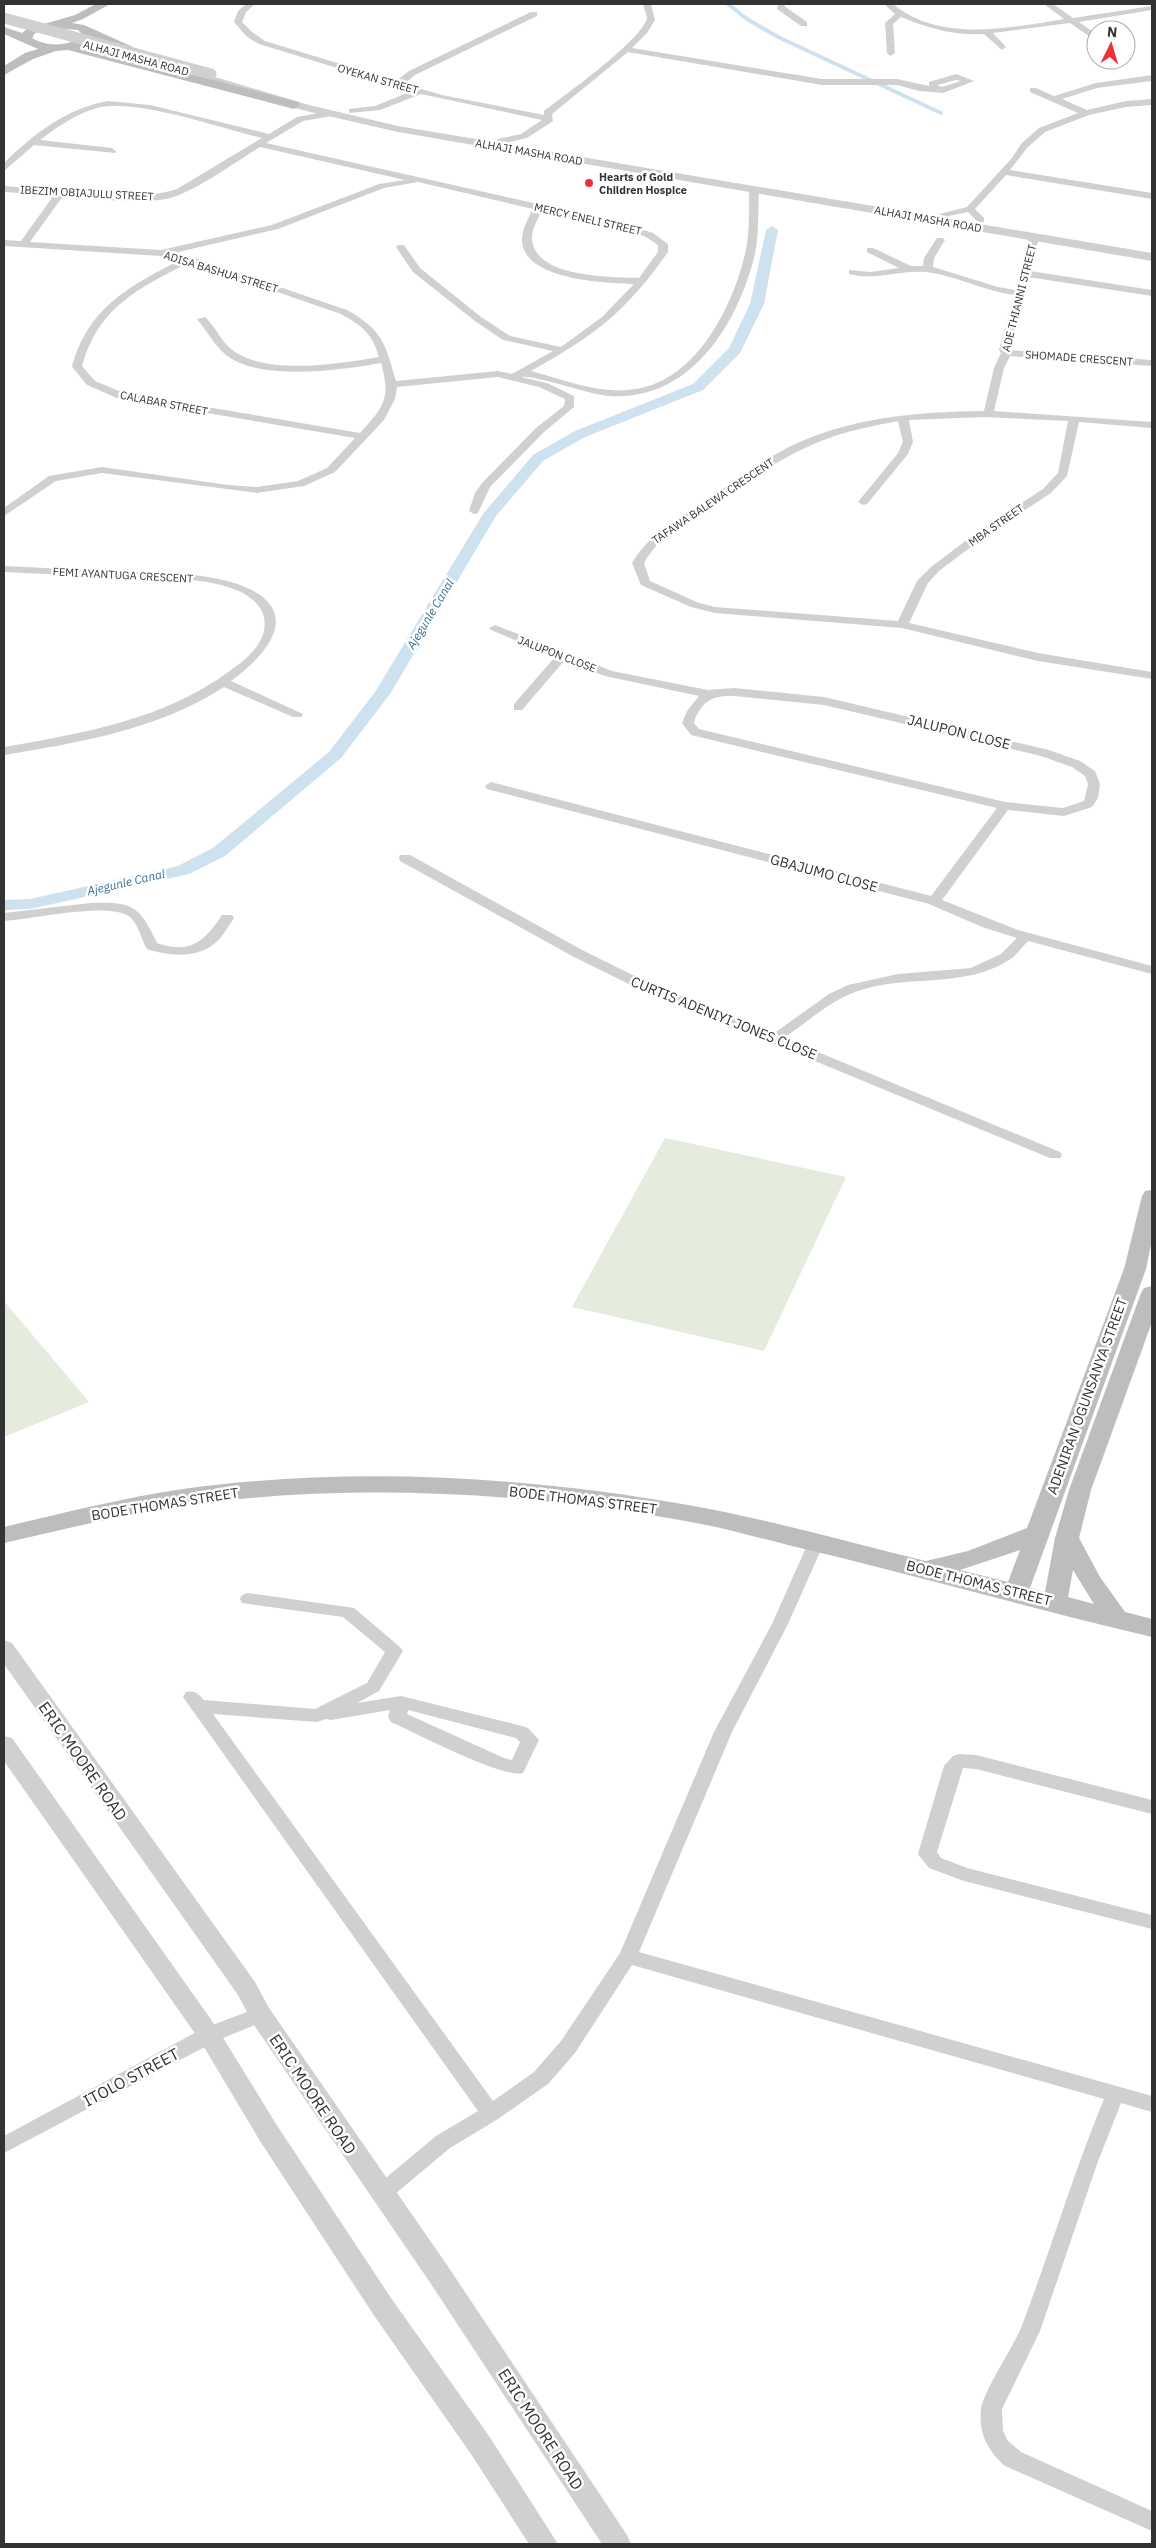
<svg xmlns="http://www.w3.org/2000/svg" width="1156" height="2548" viewBox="0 0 1156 2548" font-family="'IBM Plex Sans',sans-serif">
<rect width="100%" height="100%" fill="#fff"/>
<!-- green -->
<path fill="#e5ecde" d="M665 1138 846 1177 764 1351 572 1307Z
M4 1301 89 1402 4 1437Z"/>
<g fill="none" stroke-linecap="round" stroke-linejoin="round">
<!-- stream -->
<path stroke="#cde1ef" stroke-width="4" d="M728 4 747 19 778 37 941 113"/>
<!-- canal -->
<path fill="#cde1ef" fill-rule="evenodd" d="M772 226 778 230 764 304 740 353 703 390 585 437 543 461 496 516 390 694 341 758 225 856 189 874 30 909 4 910V900L30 899 178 866 213 848 329 752 375 692 483 514 533 455 575 431 693 384 729 348 750 304 766 230Z"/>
<!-- minor -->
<path fill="#d0d0d0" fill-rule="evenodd" d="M246 4H255L246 12 242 22 252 32 265 41 396 81 409 71 531 12H537V16L415 75 404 84 442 95 544 115V111C566 94 641 41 647 18L643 4H651L655 20 647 33 632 48 822 79H897L929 86V82L956 74 974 81 943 93 919 91 897 85H822L628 52 552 114 553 121 527 138 501 144 497 141 498 139 521 134 542 120 421 94 380 110 349 113V109L375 106 412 91 259 44 246 36 234 22 238 11ZM956 80 961 81 942 87 937 85Z
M778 4H786L784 6 807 22V26H801L777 9Z
M884 4H893C940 43 1009 28 1064 19L1044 4H1053L1073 18 1152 6V10L1079 22 1096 34V41L1070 23 993 33 1006 47 1002 50 984 34C956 36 927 28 901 17L893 24 895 53 891 56 887 53 885 23 895 14Z
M1152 75V81L1097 88 1062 99 1087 110 1126 101 1152 99V105L1126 107 1089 115 1045 132 1027 148 1010 170 1152 193V199L1006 175 975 209 984 218V222H978L968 212 944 217 939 214 967 207 1012 158 1021 144 1039 128 1078 113 1030 92V88H1036L1054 96 1096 83Z
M108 101 150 105 269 134 297 117 329 111 332 112V116L303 121 266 143 623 223 653 233 668 244V252C626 312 594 336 531 371 565 380 600 395 636 389 697 379 732 308 745 254 750 233 749 210 749 189L754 186 759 189C758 210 759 233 755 254 738 324 691 401 610 396 590 395 533 374 521 377L547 383 574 396V407L544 432 490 487 478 513 474 514 469 511 475 493 482 483 536 428 564 406 565 399 539 387 498 377 397 387 395 399 384 420 335 472 304 486 257 493 102 473 56 481 4 516V508L49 476 102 467 228 485 257 487 298 481 327 468 355 438 117 398 87 385 73 368 72 366C88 308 129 286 180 260L161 256 4 246V240L21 241 54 195 4 192V186C52 189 133 204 177 189L262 138C219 128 138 98 97 108 76 114 57 127 40 140L112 148 116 151 115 153 34 145 4 171V163L10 157C39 130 69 108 108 101ZM260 147 405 180 379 184 272 225 161 250 30 242 63 196C96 198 133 205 166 199 194 193 235 162 260 147ZM418 182 533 209C529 217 523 227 522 238 520 280 605 283 634 284L602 317 561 347 510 336 481 317 420 268 404 245H398L396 247 413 272 475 321 503 340 553 351 512 374 498 371 396 381C385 344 384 331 347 310L192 257 174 253 278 229 384 188ZM542 210 630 231 646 237 658 245V252L639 278C611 277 536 278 532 240 531 230 538 219 542 210ZM190 262 341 314C362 326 372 333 379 357 339 364 270 375 235 352 222 344 216 327 205 317L197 319C206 330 215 346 226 355 261 382 340 370 381 363 391 398 384 407 360 433L124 393 95 381 82 366C98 307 139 288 190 262Z
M1034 235 1039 238 1030 271 1152 290V296L1028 277 1009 350 1152 360V366L1010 356 1004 368 994 411 1152 422V428L1079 422 1067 476 1051 493 984 537 939 571 928 583 909 623 1038 653 1152 672V679L1038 661 902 628 715 613 691 607 641 585 632 563C650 533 678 519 707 500 733 482 759 463 787 448 849 417 916 412 984 411L994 368 1001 353 999 350 1014 295C984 291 952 274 925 272 899 270 875 281 849 274V270L871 272 899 268 867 252V248H873L911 266H923L924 258 937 238H943L945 240 934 258 933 267 998 287 1015 290 1029 238ZM984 417 1068 421 1058 473 1043 489 976 533 931 567 917 581 898 621 715 607 699 603 650 581 644 563C659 536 685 524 710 507 746 483 780 457 821 441 846 431 872 426 898 421L903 442 898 453 858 502 863 505 867 504 908 454 913 442 909 420Z
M4 566 193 575C278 584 309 623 231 681L303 714 301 717H293L224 687C160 729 78 743 4 755V747C83 733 164 720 231 670 245 660 260 648 264 631 268 612 256 600 241 592 209 577 167 579 133 578 90 576 47 574 4 572Z
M495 625 612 671 708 690 734 688 824 697 1049 750 1080 761 1095 771 1100 784 1098 798 1092 807 1064 816 1008 810 942 900 1018 930 1152 966V974L1028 941C1022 947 1016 956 1009 960 964 989 907 974 858 991 831 1000 807 1022 784 1038L1060 1152 1062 1155 1060 1158H1050L635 987 574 957 400 861 399 858 400 855H410L584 951 645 981 773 1034 829 994 848 985 898 974 971 968 1001 954 1017 938 982 927 929 904 487 789 485 786 491 782 931 896 997 808 691 735 682 723 687 711 699 696 605 676 564 661 522 710H514V704L555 657 491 630 489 628ZM734 696 824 705 1041 756 1072 767 1085 776 1088 784 1084 801 1063 808 1005 802 699 729 694 723 695 719C703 700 714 695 734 696Z
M90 903C133 902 139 905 157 943 190 955 205 941 222 915H232L234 918C228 926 223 937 215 943 197 959 168 956 147 949 141 939 139 926 131 918 113 900 30 920 4 921V913Z
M816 1537 822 1539 824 1543 788 1624 732 1732 639 1952 1152 2096V2112L1121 2103 1097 2164 1040 2331 1002 2409 1003 2431 1008 2441 1021 2452 1152 2511V2531L1005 2466C988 2451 978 2433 981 2410 982 2393 1013 2348 1021 2328 1050 2252 1073 2174 1104 2099L632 1965 575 2053 548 2084 498 2119 450 2148 389 2199 382 2202 375 2199 372 2193 375 2187 436 2136 478 2111 183 1697 186 1692C195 1690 198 1693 204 1700L315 1709 367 1683 385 1652 343 1617 242 1603 240 1599 242 1595 248 1593 354 1608 400 1647 403 1651 379 1691 357 1703 401 1696 522 1726 528 1728 539 1740 523 1773C503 1779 414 1732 391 1722L388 1717 390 1710 331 1720 326 1719 317 1722 213 1714 493 2101 534 2072 561 2041 620 1953 714 1732 772 1624 808 1543 810 1539ZM408 1710 516 1738 520 1742 512 1760 504 1758 407 1714Z
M959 1754 976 1755 1152 1800V1814L976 1769 963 1768 937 1852 941 1858 967 1868 1152 1915V1929L964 1881 929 1868 918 1854 944 1766 953 1756Z
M260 2007 267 2010 269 2015 267 2020 216 2041 4 2153V2136L202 2029Z"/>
<!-- tertiary -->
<path fill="#d0d0d0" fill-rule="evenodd" d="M205 74 309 105 398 126 1152 253V261L398 132 302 110 201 79 200 77Z
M4 1640 12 1643 255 1982 269 2008 447 2265 627 2535 631 2544H602L429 2281 252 2022 238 1995 4 1664Z
M4 1736 12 1738 217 2028 278 2127 391 2298 489 2436 558 2544H529L471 2454 373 2314 260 2141 201 2042 4 1761Z"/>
<!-- secondary -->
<path fill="#bdbdbd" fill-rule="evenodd" d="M96 4H110L83 19 72 23 84 25 133 47 127 51 94 38 82 46 298 102 300 105 294 109 68 50 56 51 33 59 4 75V66L25 53 38 49 4 34V27L22 33 27 29 75 15ZM54 28 78 30 83 35C70 47 46 47 32 38L35 33Z
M1152 1190V1240L1146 1269 1030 1588 1045 1592 1055 1538 1069 1490 1141 1293 1144 1288 1152 1286V1322L1091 1490 1079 1538 1100 1577 1125 1612 1152 1619V1637C1030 1608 911 1574 788 1545 756 1537 724 1528 691 1522 528 1492 346 1482 182 1506 122 1514 63 1530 4 1543V1527C63 1513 122 1498 183 1489 349 1466 524 1476 688 1505 767 1519 848 1542 926 1561L968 1551 1027 1528 1124 1269 1142 1196 1145 1191ZM1020 1550 1008 1582 960 1570ZM1073 1570 1094 1604 1068 1597Z"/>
<!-- tertiary-bridge -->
<path stroke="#d0d0d0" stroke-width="11" d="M4 18 211 74"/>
</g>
<!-- markers -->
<circle fill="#ed3139" stroke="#fff" stroke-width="2" cx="589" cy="183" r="5"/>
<g text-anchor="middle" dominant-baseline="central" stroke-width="5" stroke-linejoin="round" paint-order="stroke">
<!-- far-street labels -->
<g font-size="11" fill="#333" stroke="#fff">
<text transform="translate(136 58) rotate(15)">ALHAJI MASHA ROAD</text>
<text transform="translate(378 79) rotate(16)">OYEKAN STREET</text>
<text transform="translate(529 152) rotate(10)">ALHAJI MASHA ROAD</text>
<text transform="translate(87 193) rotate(3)">IBEZIM OBIAJULU STREET</text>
<text transform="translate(588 219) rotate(13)">MERCY ENELI STREET</text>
<text transform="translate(928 219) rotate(10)">ALHAJI MASHA ROAD</text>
<text transform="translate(221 272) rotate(17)">ADISA BASHUA STREET</text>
<text transform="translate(1019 298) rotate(-76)">ADE THIANNI STREET</text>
<text transform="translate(1079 358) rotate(4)">SHOMADE CRESCENT</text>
<text transform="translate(164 403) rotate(11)">CALABAR STREET</text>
<text transform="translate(713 501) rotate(-34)">TAFAWA BALEWA CRESCENT</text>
<text transform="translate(996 525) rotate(-35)">MBA STREET</text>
<text transform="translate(123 575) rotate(3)">FEMI AYANTUGA CRESCENT</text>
<text transform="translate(557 654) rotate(21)">JALUPON CLOSE</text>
</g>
<!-- far-poi labels -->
<g font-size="11" font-weight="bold" fill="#333" stroke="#fff" text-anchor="start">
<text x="599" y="177">Hearts of Gold<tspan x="599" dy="13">Children Hospice</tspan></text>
</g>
<!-- far-water labels -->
<g font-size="12" font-style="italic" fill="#3b739a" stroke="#fff">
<text transform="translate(430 614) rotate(-59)">Ajegunle Canal</text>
<text transform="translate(126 882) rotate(-13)">Ajegunle Canal</text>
</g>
<!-- street labels -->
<g font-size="14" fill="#333" stroke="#fff">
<text transform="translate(959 732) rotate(14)">JALUPON CLOSE</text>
<text transform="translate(824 873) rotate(15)">GBAJUMO CLOSE</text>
<text transform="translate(724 1018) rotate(22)">CURTIS ADENIYI JONES CLOSE</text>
<text transform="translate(1087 1396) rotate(-70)">ADENIRAN OGUNSANYA STREET</text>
<text transform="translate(583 1500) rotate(7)">BODE THOMAS STREET</text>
<text transform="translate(165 1504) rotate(-9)">BODE THOMAS STREET</text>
<text transform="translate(979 1583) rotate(14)">BODE THOMAS STREET</text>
</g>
<!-- near-street labels -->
<g font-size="16" fill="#333" stroke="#fff">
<text transform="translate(83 1761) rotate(55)">ERIC MOORE ROAD</text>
<text transform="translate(131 2077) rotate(-28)">ITOLO STREET</text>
<text transform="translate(313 2094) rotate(56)">ERIC MOORE ROAD</text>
<text transform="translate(541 2429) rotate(57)">ERIC MOORE ROAD</text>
</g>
</g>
<!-- border -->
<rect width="1156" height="2548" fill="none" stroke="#333333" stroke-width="10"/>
<!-- north arrow -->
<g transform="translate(1111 45) rotate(5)"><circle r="24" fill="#ffffff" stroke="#adadad"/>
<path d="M0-4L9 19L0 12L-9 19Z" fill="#ed3139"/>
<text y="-8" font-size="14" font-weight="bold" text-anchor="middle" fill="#333333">N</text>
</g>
</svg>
